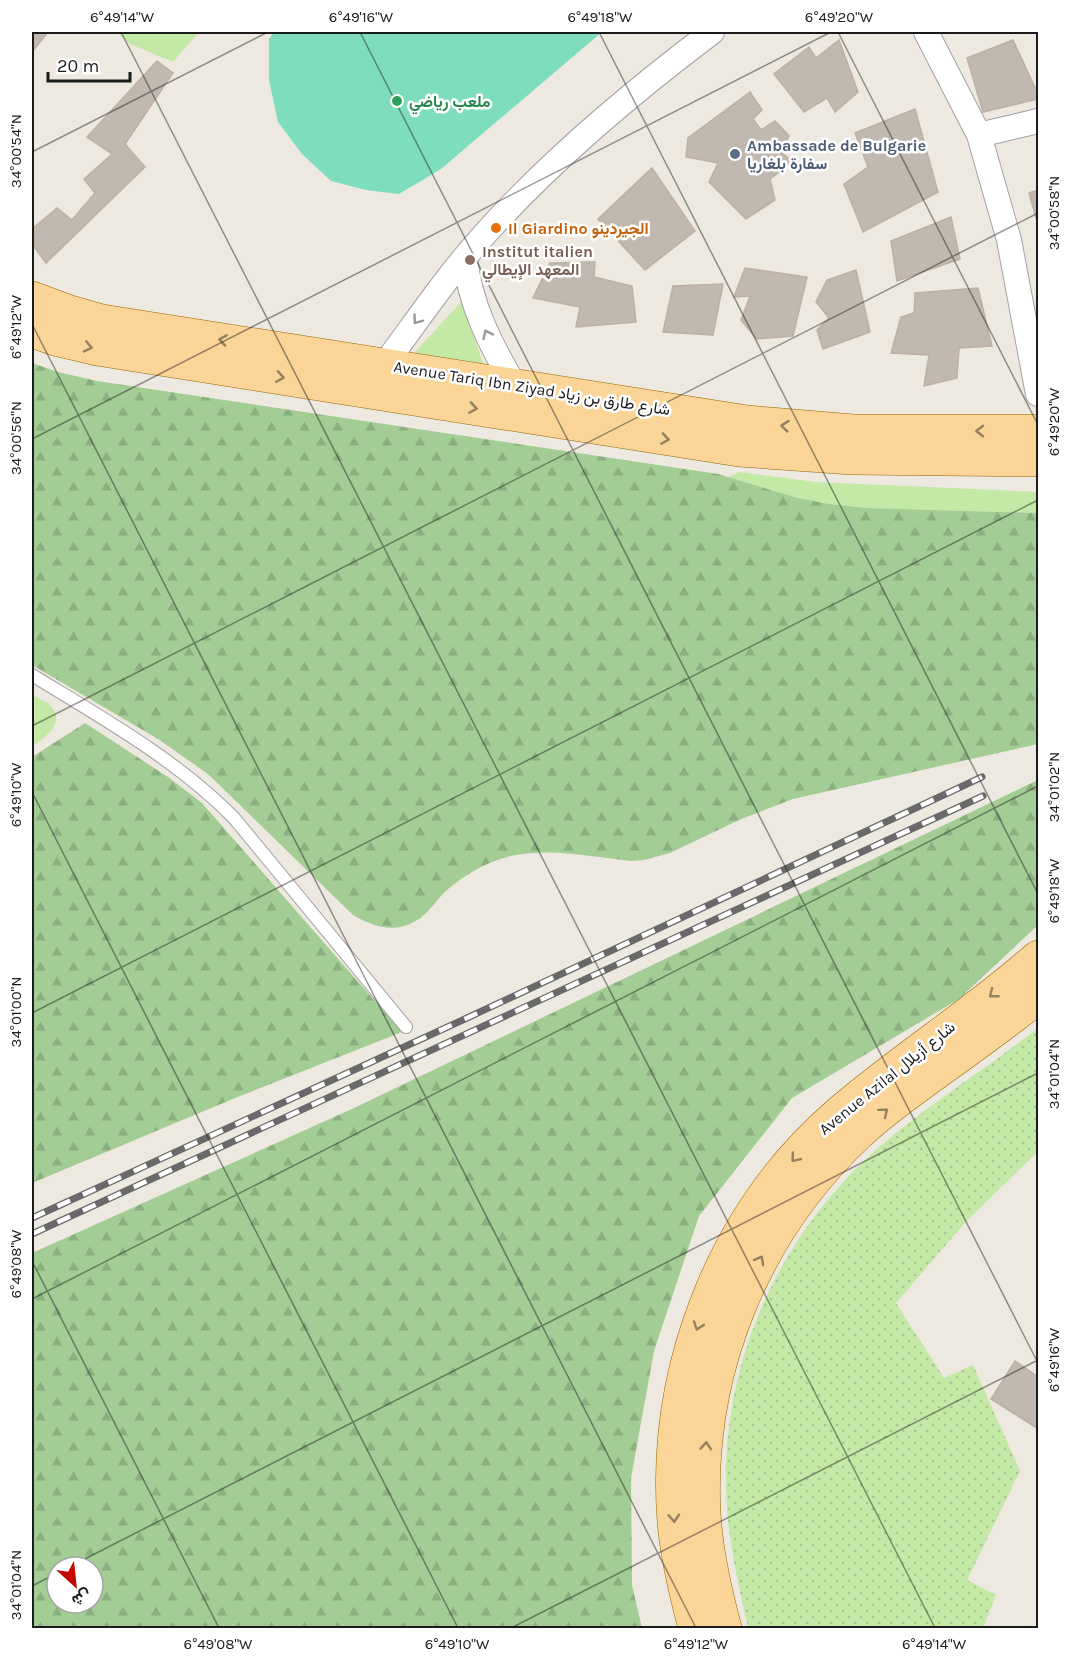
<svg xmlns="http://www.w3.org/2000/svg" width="1070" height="1660" viewBox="0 0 1070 1660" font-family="Karla,Vazirmatn,sans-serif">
<defs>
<pattern id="forest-firs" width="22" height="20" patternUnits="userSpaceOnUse" patternTransform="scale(1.5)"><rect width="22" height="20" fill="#a3cd95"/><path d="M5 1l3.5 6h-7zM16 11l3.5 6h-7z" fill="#8caf80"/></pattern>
<pattern id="garden-dots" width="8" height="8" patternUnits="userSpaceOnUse" patternTransform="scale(1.5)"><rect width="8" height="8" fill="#c4e8a5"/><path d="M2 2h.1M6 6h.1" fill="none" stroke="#a8c68d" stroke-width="1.8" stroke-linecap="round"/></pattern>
</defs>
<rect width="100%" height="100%" fill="#ede9e1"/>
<!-- grass -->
<path fill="#c4e8a5" d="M116 32H199L173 62 130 44Z
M462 301 485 369 412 355Z
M739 472 816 482 1038 492V513L867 508 829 504 798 498 729 477Z
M32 695C37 698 44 700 49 704 68 721 45 738 32 746Z"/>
<!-- forest -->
<path fill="url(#forest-firs)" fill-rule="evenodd" d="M32 363 58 372 97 381 718 474 798 498 829 504 867 508 1038 513V744L793 799 739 820 670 853 644 860 631 861C594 857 553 848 516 855 490 860 467 873 447 890 439 897 433 907 425 914 402 935 377 929 353 915L208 774 158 739 32 665Z
M85 723 168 777 202 803 402 1032 240 1096 32 1183V757Z
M1038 780V925L959 999 792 1098 699 1216 654 1351 631 1478 632 1585 642 1628H32V1253L352 1109ZM57 1567H93V1603H57Z"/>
<!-- garden -->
<path fill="url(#garden-dots)" d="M1038 1028V1151L963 1225 896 1303 944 1378 973 1365 1020 1471 967 1580 996 1595 983 1628H748C738 1583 727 1536 726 1489 723 1358 780 1234 878 1148 929 1104 986 1069 1038 1028Z"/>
<!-- pitch -->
<path fill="#7dddbc" d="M274 32H602L441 169 399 194 366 190 331 181 302 154 278 122 269 80V39Z"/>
<!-- building -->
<path fill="#c1b8b0" stroke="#beb0a3" stroke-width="1.5" d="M32 32H48L32 52Z
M839 40 858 92 835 112 827 98 804 112 774 74 809 47 816 58Z
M1013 40 1038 94V99L983 112 967 58Z
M157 61 173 73 125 144 145 167 46 263 32 244V229L57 208 72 220 95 193 84 179 112 154 87 137Z
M750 92 762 110 753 119 761 130 775 121 789 136 781 152 793 162 770 179 775 200 746 219 709 182 718 163 686 157 688 138Z
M915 109 938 192 863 232 844 184 868 167 855 133Z
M652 168 695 231 645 270 598 219Z
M1038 190V225L1029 193Z
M951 217 960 259 897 281 891 241Z
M595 262 594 277 632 286 636 322 576 327 580 307 533 298 550 263Z
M745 268 807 277 793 336 757 339 741 320 750 296 734 297Z
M856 270 870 332 823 349 817 330 829 318 816 302 827 280Z
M723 284 713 335 663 332 673 286Z
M978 288 992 346 959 348 957 378 924 386 929 355 891 353 901 317 914 313 915 293Z
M1015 1361 1038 1377V1429L991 1399Z"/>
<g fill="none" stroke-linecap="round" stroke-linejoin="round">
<defs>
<path id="lane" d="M32 675C102 718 176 759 234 818L406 1027"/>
<path id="street" d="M926 32 979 135 1009 240 1038 394
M979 135 1038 121
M465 257C469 303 491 346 515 386
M384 365C417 321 447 276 484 235 552 159 631 93 712 32"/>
<path id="primary" d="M32 298 67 311 102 321 747 422 853 431H1038
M32 331 59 340 97 349 739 450 852 458 1038 460
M695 1628C686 1594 677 1558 674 1522 662 1370 723 1213 839 1113 903 1058 975 1013 1038 957
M725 1628C715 1591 706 1552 704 1513 697 1370 754 1232 858 1134 881 1112 907 1094 933 1075 968 1050 1004 1024 1038 997"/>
</defs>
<!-- lane casing -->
<use href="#lane" stroke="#a2a2a2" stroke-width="14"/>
<!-- street casing -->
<use href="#street" stroke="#a2a2a2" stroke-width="26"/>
<!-- primary casing -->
<use href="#primary" stroke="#926800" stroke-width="34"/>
<!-- lane -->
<use href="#lane" stroke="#fff" stroke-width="12"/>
<!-- street -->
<use href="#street" stroke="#fff" stroke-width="24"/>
<!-- primary -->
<use href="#primary" stroke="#fbd497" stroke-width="33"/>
<defs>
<path id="rail" d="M32 1218 467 1018 982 777
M32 1234 983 796"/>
</defs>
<!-- rail casing -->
<use href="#rail" stroke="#696969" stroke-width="7"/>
<!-- rail -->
<use href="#rail" stroke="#fff" stroke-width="4.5" stroke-dasharray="14" stroke-linecap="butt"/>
</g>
<!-- one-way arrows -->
<defs><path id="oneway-chevron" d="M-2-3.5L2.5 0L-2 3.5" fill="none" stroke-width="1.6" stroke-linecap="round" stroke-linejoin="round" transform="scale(1.5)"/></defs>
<g stroke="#989898">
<use href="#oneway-chevron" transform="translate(417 320) rotate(126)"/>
<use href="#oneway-chevron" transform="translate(487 334) rotate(-115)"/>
</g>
<g stroke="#96815f">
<use href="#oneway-chevron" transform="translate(223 340) rotate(-171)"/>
<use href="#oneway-chevron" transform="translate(88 347) rotate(13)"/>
<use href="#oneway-chevron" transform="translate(280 377) rotate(9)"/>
<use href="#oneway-chevron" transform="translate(473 408) rotate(9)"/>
<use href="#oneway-chevron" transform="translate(785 426) rotate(-174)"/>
<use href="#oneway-chevron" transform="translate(980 431) rotate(-180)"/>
<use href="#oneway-chevron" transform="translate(665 439) rotate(9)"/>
<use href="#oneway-chevron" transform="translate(993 994) rotate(142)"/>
<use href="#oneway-chevron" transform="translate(884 1112) rotate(-40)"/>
<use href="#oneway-chevron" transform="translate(795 1158) rotate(130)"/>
<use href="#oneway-chevron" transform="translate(760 1260) rotate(-61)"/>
<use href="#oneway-chevron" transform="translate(698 1326) rotate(109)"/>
<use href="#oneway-chevron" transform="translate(706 1446) rotate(-86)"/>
<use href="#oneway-chevron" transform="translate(674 1518) rotate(86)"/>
</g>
<!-- ticks -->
<path fill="none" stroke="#1b1b1b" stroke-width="1.5" stroke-opacity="0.45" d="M121 32 935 1628M360 32 1038 1363M599 32 1038 894M838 32 1038 425M32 152 268 32M32 324 696 1628M32 439 831 32M32 726 1038 213M32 792 458 1628M32 1013 1038 500M32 1261 219 1628M32 1299 1038 786M69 1567 1038 1073M32 1586 57 1573M511 1628 1038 1360"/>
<!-- markers -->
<circle fill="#2e9e5b" stroke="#fff" stroke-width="2" cx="397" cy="101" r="6"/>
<circle fill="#5c6f8a" stroke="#fff" stroke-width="2" cx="735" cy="154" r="6"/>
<circle fill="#e8710a" stroke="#fff" stroke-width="2" cx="496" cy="228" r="6"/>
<circle fill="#8d6e63" stroke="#fff" stroke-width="2" cx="470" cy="260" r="6"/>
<g text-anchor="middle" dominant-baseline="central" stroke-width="5" stroke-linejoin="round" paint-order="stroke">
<!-- leisure labels -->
<g font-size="16" font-weight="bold" fill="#27864d" stroke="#fff" text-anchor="start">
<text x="409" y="101">ملعب رياضي</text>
</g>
<!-- service labels -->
<g font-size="16" font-weight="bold" fill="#4e5e75" stroke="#fff" text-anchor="start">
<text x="747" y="145">Ambassade de Bulgarie<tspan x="747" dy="18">سفارة بلغاريا</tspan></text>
</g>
<!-- food labels -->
<g font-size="16" font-weight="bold" fill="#c56008" stroke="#fff" text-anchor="start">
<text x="508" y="228">Il Giardino الجيردينو</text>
</g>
<!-- education labels -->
<g font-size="16" font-weight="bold" fill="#785e54" stroke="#fff" text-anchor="start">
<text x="482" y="251">Institut italien<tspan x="482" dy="18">المعهد الإيطالي</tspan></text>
</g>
<!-- street labels -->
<g font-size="16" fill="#1b1b1b" stroke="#fff">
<text transform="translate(532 388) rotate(9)">Avenue Tariq Ibn Ziyad شارع طارق بن زياد</text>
<text transform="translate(887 1078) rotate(-39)">Avenue Azilal شارع أزيلال</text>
</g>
</g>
<!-- border -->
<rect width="1070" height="1660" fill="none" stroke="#ffffff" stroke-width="66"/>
<!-- north arrow -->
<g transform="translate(75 1585) rotate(153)"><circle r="28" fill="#ffffff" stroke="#a4a4a4" stroke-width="1.5"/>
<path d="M0-4.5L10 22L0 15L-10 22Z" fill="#c60800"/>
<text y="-9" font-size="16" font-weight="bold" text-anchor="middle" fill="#1b1b1b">ش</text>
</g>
<!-- scale -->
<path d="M48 72v9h82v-9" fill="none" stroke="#1b1b1b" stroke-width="3"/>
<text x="57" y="72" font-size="18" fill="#1b1b1b" stroke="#ffffff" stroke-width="4.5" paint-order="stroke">20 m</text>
<rect x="33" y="33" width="1004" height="1594" fill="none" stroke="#1b1b1b" stroke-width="2"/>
<g font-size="15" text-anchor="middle" fill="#1b1b1b">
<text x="122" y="22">6°49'14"W</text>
<text x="361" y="22">6°49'16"W</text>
<text x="600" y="22">6°49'18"W</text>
<text x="839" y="22">6°49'20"W</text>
<text transform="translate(16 151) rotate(-90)" y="5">34°00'54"N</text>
<text transform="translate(1054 213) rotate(-90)" y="5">34°00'58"N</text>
<text transform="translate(16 327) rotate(-90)" y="5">6°49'12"W</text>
<text transform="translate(1054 422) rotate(-90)" y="5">6°49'20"W</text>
<text transform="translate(16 438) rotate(-90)" y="5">34°00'56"N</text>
<text transform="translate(1054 787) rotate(-90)" y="5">34°01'02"N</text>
<text transform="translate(16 795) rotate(-90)" y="5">6°49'10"W</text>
<text transform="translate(1054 891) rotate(-90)" y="5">6°49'18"W</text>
<text transform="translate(16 1012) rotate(-90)" y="5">34°01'00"N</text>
<text transform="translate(1054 1074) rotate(-90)" y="5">34°01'04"N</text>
<text transform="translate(16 1264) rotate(-90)" y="5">6°49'08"W</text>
<text transform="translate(1054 1360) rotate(-90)" y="5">6°49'16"W</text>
<text transform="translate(16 1585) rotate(-90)" y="5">34°01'04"N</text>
<text x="218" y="1649">6°49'08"W</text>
<text x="457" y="1649">6°49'10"W</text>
<text x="696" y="1649">6°49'12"W</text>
<text x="934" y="1649">6°49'14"W</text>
</g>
</svg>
